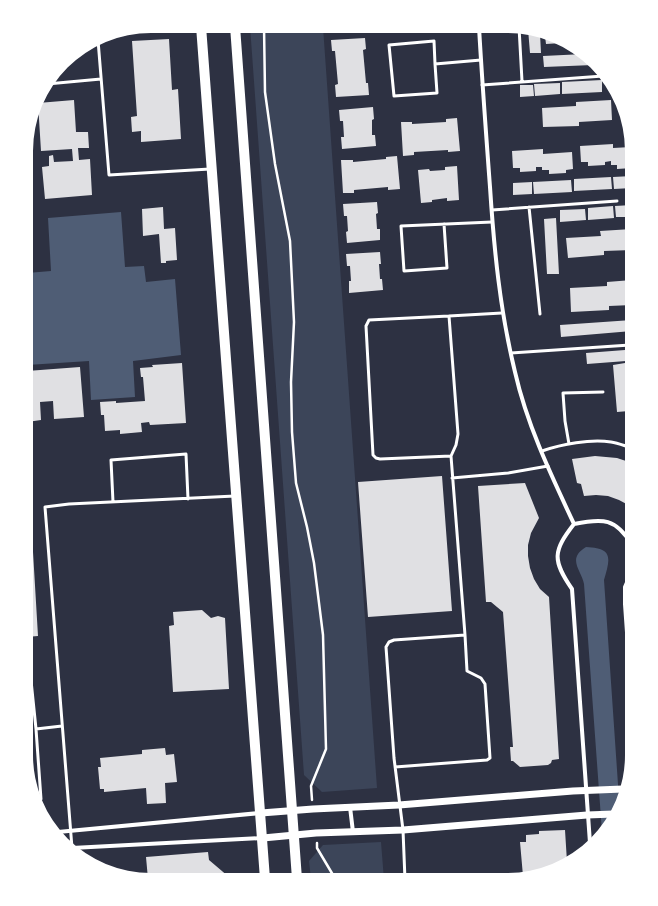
<svg xmlns="http://www.w3.org/2000/svg" width="658" height="906" viewBox="0 0 658 906" font-family="'DejaVu Sans',sans-serif">
<rect width="100%" height="100%" fill="#2d3142"/>
<!-- green -->
<path fill="#3c4559" d="M250 26 323 27 377 788 322 792 304 775Z
M381 842 384 880 311 879 309 861 323 845Z"/>
<!-- water -->
<path fill="#4f5d75" d="M121 212 125 267 144 266 146 282 175 279 181 355 133 361 135 397 91 400 89 361 27 365V273L51 271 48 218Z
M586 547C614 548 610 559 604 580L619 799 611 824 602 832 584 584C582 571 566 559 586 547Z"/>
<!-- building -->
<path fill="#e0e0e3" d="M528 29 540 34 541 53H530Z
M545 36 562 43 546 44Z
M365 38 366 49 363 50 366 83H368L369 95 336 97 335 85 338 84 335 51H332L331 40Z
M169 39 172 90 178 89 181 139 141 142V131L132 132 131 117 137 116 132 41Z
M584 54 593 65 544 67 543 56Z
M602 80V92L562 94V82Z
M560 83V94L535 96 534 84Z
M520 85H533L534 96 520 97Z
M74 100 76 132H88L89 148H78L79 160 90 159 92 195 45 199 42 167 49 166V156L53 155 54 162 73 161 72 149 41 151 38 103Z
M611 100 612 120 579 122V126L543 127 542 108 576 106V102Z
M373 107 374 119 372 120V135H375L376 146 342 149 341 137H344L343 121H340L339 110Z
M621 107H622L625 122H622Z
M457 118 460 151 448 152V150L414 152V155L403 156 401 122H412V124L446 122V119Z
M613 144V148L631 147 632 168 617 169V165H611V161L605 162V165L588 166V162H581L580 146Z
M543 149V154L572 152 573 169 566 170V173L549 174V170H542V167H536V171L520 172V168H513L512 151Z
M397 156 400 189 388 190V187L354 190V193H343L341 160H353V162L386 159V157Z
M457 166 459 200 447 201V198L432 200V202L421 203 418 170 429 169 430 171 445 170V167Z
M632 176V188L614 189 613 177Z
M611 177 612 189 574 191V179Z
M571 180 572 192 534 194 533 182Z
M532 182V194L513 195V183Z
M377 202 378 213 376 214 377 229H380V240L347 243 346 232 348 231 347 216H344L343 204Z
M632 205V217H616L615 206Z
M613 206 614 218 588 220V208Z
M163 207 164 229 175 228 177 260 166 261V263H161L159 234 143 236 142 209Z
M585 209 586 220 560 222V210Z
M556 218 559 274H547L544 219Z
M632 229V250L604 251V255L568 258 566 238 601 236 600 231Z
M380 252 381 264H379L380 279H382L383 290 349 293V281H351L350 266H347L346 254Z
M632 280V305L609 306V310L571 312 570 288 607 286V282Z
M632 320V331L561 337 560 325Z
M625 350 626 361 587 364 586 353Z
M182 363 186 423 150 425 149 422 141 423 142 432 120 434V430L105 431 104 415H101L100 402 116 401V403L145 401 143 377H141L140 368 153 367 152 365Z
M625 363 629 411 617 412 613 365Z
M80 367 84 417 54 419 53 401 40 402 41 420 27 422V371Z
M595 456 617 458 632 463V507L619 500 608 496 596 495 584 496 581 484 577 483 572 459Z
M442 476 452 611 368 617 358 482Z
M525 483 539 518 531 533 528 545V556L530 568 534 579 540 589 549 597 559 759 552 760 551 763 548 765 520 767 513 761H511L510 747H513L503 612 491 602H486L478 486Z
M33 552 38 636 26 637V553Z
M202 610 211 618 218 616 225 618 229 689 173 692 169 626 174 625 173 612Z
M165 748 166 755 174 754 177 782 165 783 166 803 147 804 146 788 104 792V789H100L98 767H101L100 758 142 754V750Z
M565 830 567 862 562 867 523 876 520 842H526V835L539 834V831Z
M208 852 209 860 229 877H239V879H148L146 857Z"/>
<g fill="none" stroke-linecap="round" stroke-linejoin="round">
<!-- path -->
<path stroke="#fff" stroke-width="2.5" d="M264 26 265 92 275 164 290 241 294 322 291 382 292 432 296 483 307 527 314 563 323 635 326 749 311 786 312 800
M317 843V848L336 880"/>
<!-- service -->
<path stroke="#fff" stroke-width="3" d="M519 27 522 81
M98 40 109 175 210 169
M435 64 437 93 394 96 389 45 434 41 435 64 481 60
M47 84 101 79
M482 85 603 76
M529 207 540 314
M492 210 617 201
M444 224 447 268 404 271 401 226 492 222
M449 316 369 320 366 326 373 455 376 458 380 459 451 456
M511 353 630 345 632 367
M569 444 565 421 563 393 603 392
M542 451C562 444 590 439 611 442 618 443 625 446 632 448
M452 478 508 473 548 466
M113 502 111 460 186 454 188 499
M26 661H29L36 729
M395 767 487 760 490 758 485 684 481 678 467 671 465 635
M36 799H41L36 729 62 726
M72 848 45 507 69 504 235 496
M405 880 403 830 394 758 386 647 389 642 394 640 465 635 451 456 456 445 458 434 449 316 502 313"/>
<!-- minor -->
<path stroke="#fff" stroke-width="4" d="M479 27C482 80 486 133 490 187 494 249 500 311 515 372 527 425 551 475 574 524
M632 703 625 604V587L632 571
M350 807 353 832
M58 832 260 813
M590 843 572 589C552 560 553 551 574 524 603 518 616 518 632 545
M72 848 262 838"/>
<!-- tertiary -->
<path stroke="#fff" stroke-width="7" d="M261 813 313 809 399 805 573 791 623 789
M263 838 316 833 403 830 587 815 614 814"/>
<!-- primary -->
<path stroke="#fff" stroke-width="10" d="M201 26 265 879
M235 26 297 879"/>
</g>
<!-- crop -->
<path d="M0 0H658V906H0ZM151 33H507A118 118 0 0 1 625 151V755A118 118 0 0 1 507 873H151A118 118 0 0 1 33 755V151A118 118 0 0 1 151 33Z" fill="#fff" fill-rule="evenodd"/>
</svg>
